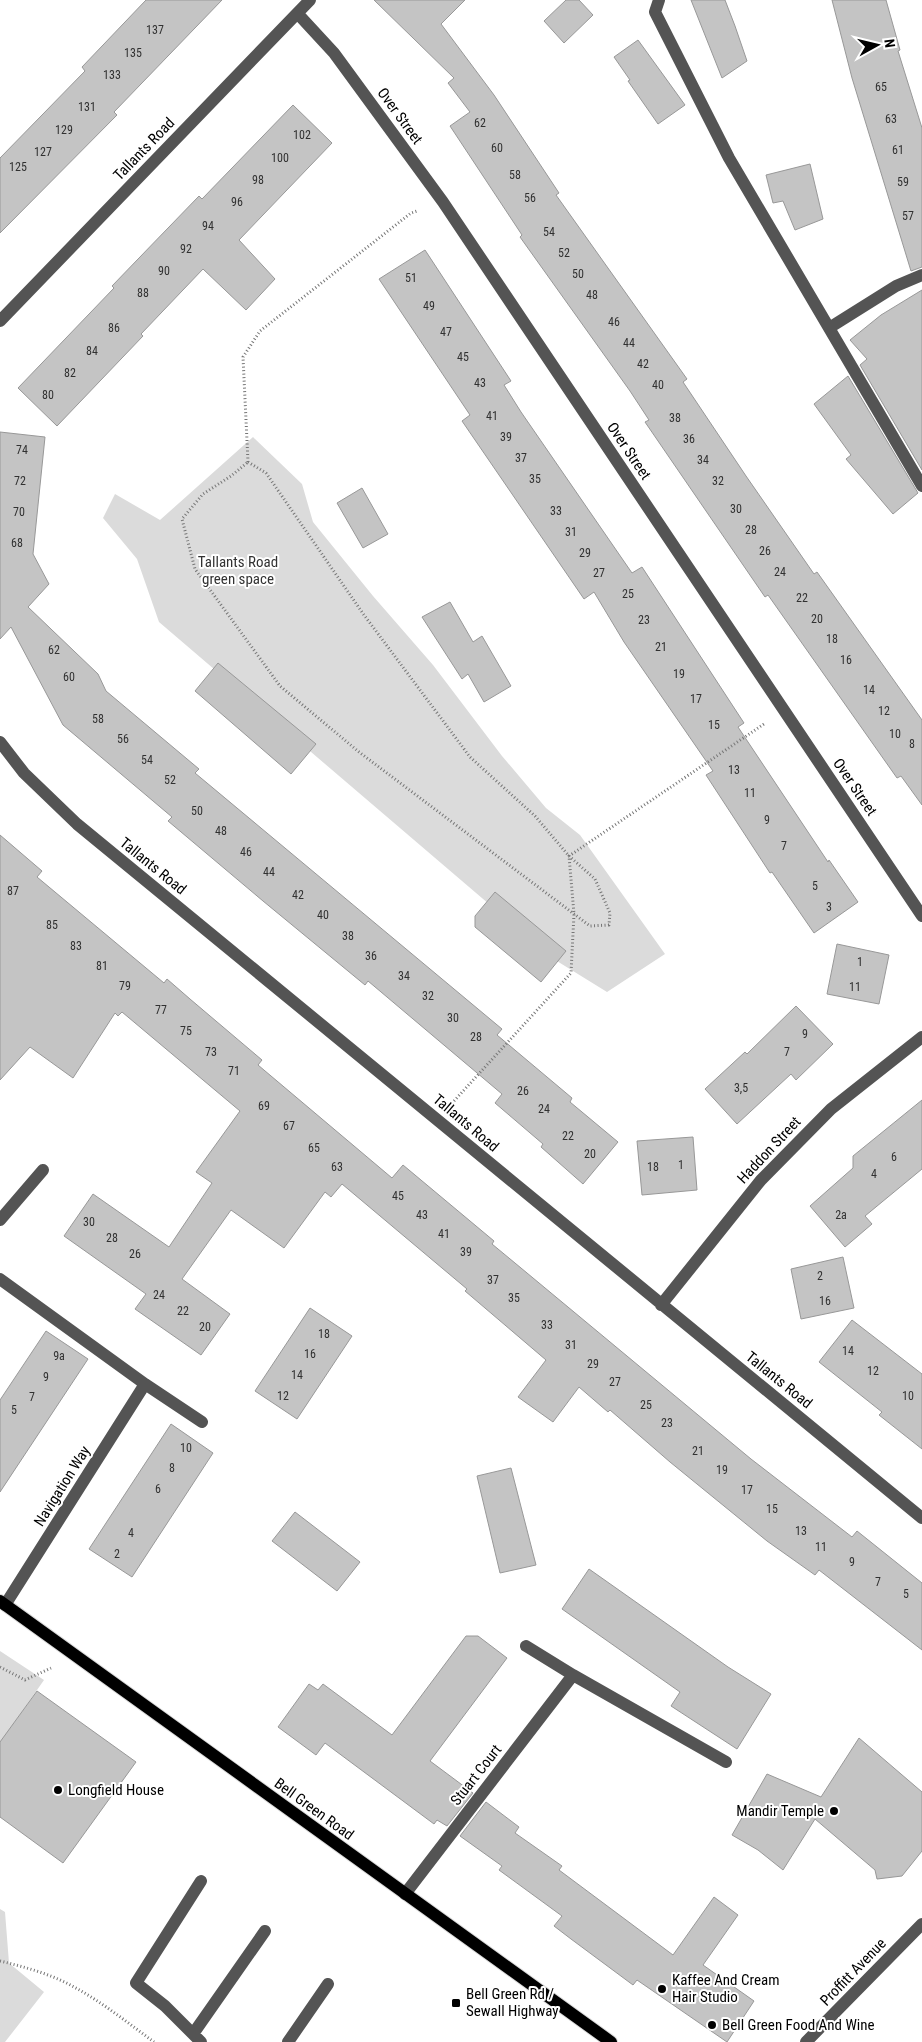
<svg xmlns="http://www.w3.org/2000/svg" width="922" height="2042" viewBox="0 0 922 2042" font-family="'Roboto Condensed',sans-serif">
<rect width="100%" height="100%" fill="#fff"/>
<!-- green -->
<path fill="#dbdbdb" d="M253 437 302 484 313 522 373 596 433 665 502 756 546 808 580 835 665 954 607 992 552 958 159 622 137 559 103 518 115 494 160 520Z
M0 1651 44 1680 0 1743Z
M0 1909 5 1912 9 1963 44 1992 5 2042H0Z"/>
<!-- building -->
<path fill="#c4c4c4" stroke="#989898" d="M146 0H222L114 112 117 115 0 233V158L85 71 82 67Z
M374 0H465L441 24 494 95 559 193 556 195 687 379 683 382 746 476 814 574 817 572 922 720V805L901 776 897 778 768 595 765 597 645 422 649 420 630 391 520 237 522 235 450 126 470 112 448 83 454 78Z
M566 0H579L593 15 564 43 544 21Z
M691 0H725L735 26 747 61 722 78Z
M832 0H886L900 50 898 51 922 128V267L911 271 852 78Z
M638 40 685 105 658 124 628 81 630 80 614 57Z
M293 105 332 143 239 240 275 279 246 310 203 269 141 334 143 336 57 426 18 388 114 288 112 286 139 258 199 196 202 199Z
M810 164 823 219 795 230 783 201 773 203 766 175Z
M425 250 511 381 504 385 521 412 632 573 642 567 744 723 738 727 828 862 829 860 858 902 814 933 772 872 770 873 706 775 713 771 624 642 594 592 584 599 462 421 470 415 379 279Z
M922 290V470L860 365 867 359 850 340 881 315Z
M848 376 918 493 893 514 846 459 851 455 814 404Z
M0 432 45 437 33 554 49 584 28 607 98 674 106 691 199 769 195 773 502 1029 497 1035 572 1098 570 1102 618 1142 583 1184 541 1147 543 1144 495 1103 502 1094 368 981 365 985 263 901 168 821 172 817 63 725 11 627 0 639Z
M362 488 388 534 363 548 337 503Z
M450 602 473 642 482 636 511 686 484 702 468 674 462 679 422 617Z
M218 663 316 744 291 774 195 691Z
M0 835 42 871 37 877 164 983 167 979 190 999 262 1060 258 1065 392 1178 403 1165 494 1241 492 1244 521 1268 751 1459 852 1537 857 1531 922 1583V1650L819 1570 815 1575 767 1541 670 1462 610 1410 608 1412 579 1387 553 1422 518 1397 546 1360 465 1291 467 1289 342 1184 331 1197 325 1192 284 1248 231 1210 182 1279 230 1314 201 1355 135 1309 146 1294 64 1236 93 1194 169 1247 212 1183 196 1172 240 1111 122 1012 118 1016 115 1013 73 1078 30 1047 0 1080Z
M495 892 566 951 541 982 475 927V916Z
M837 944 889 955 879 1004 827 994Z
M796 1006 833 1044 796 1080 791 1074 737 1124 705 1089 745 1052 747 1054Z
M922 1100V1169L865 1216 872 1224 845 1247 810 1206 853 1168V1156Z
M693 1137 697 1190 642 1195 637 1141Z
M843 1257 854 1308 801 1319 791 1269Z
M310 1308 352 1336 297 1419 255 1391Z
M852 1320 922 1374V1449L879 1415 882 1412 819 1362Z
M46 1331 88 1359 0 1492V1400Z
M171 1424 213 1453 132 1577 89 1549Z
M511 1468 536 1565 500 1573 477 1476Z
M295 1512 360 1562 337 1591 272 1541Z
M589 1569 728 1667 771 1694 737 1749 671 1706 680 1692 562 1609Z
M466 1636H478L507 1658 430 1761 473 1793 447 1826 437 1820 434 1824 325 1743 316 1755 278 1727 309 1684 318 1690 323 1684 392 1735Z
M37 1691 136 1762 63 1863 0 1817V1742Z
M859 1738 922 1792V1851L902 1876 877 1879 875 1870 815 1819 783 1870 758 1850 732 1835 767 1774 821 1797Z
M486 1802 519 1827 515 1833 562 1866 559 1870 673 1955 714 1897 738 1915 703 1965 754 2001 727 2042 637 1980 633 1985 571 1939 554 1926 562 1916 499 1870 502 1866 460 1836Z"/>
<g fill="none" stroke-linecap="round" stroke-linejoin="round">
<defs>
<path id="major" d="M0 1601 611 2042"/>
</defs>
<!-- major casing -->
<use href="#major" stroke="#dbdbdb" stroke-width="14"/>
<!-- path -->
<path stroke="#767676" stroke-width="3" stroke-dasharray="1 2.5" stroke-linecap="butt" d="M248 462 266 473 364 615 470 757 535 816 569 856 595 879 610 913 609 925 590 926 359 752 280 686 195 569 182 519 203 494 231 476Z
M248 462 243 357 260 331 411 213 417 211
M454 1101 571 973 574 914 569 856 764 724
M0 1667 25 1680 51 1668
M0 1961C25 1967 51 1974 74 1987 102 2002 128 2023 154 2042"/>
<!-- minor -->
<path stroke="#545454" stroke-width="12" d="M659 0 655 12 729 158 922 486
M298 14 334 53 443 202 922 916
M0 321 310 0
M829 328 896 286 922 275
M0 742 24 773 77 824 922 1518
M0 1220 43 1170
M0 1279 145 1384 202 1422
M661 1305 761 1180 831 1109 922 1037
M5 1605 145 1384
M526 1646 573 1675 726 1762
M405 1894 573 1675
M193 2034 265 1931
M201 2042 165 2006 136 1983 201 1881
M288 2042 328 1984
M806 2042 922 1924"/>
<!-- major -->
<use href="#major" stroke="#000" stroke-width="12"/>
</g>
<!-- markers -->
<g fill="#000" stroke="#fff" stroke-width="2">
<circle cx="58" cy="1790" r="5"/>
<circle cx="834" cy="1811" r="5"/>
<circle cx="662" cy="1989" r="5"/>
<rect x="451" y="1998" width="10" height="10" rx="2.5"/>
<circle cx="712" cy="2025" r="5"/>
</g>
<g text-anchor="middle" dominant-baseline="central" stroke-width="4" stroke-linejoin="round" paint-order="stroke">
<!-- number labels -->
<g font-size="12" fill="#313131">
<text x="155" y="30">137</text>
<text x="133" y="53">135</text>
<text x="112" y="75">133</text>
<text x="881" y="87">65</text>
<text x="87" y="107">131</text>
<text x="891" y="119">63</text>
<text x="480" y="123">62</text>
<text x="64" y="130">129</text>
<text x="302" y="135">102</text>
<text x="497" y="148">60</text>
<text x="898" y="150">61</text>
<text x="43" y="152">127</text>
<text x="280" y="158">100</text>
<text x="18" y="167">125</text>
<text x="515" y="175">58</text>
<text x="258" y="180">98</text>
<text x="903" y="182">59</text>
<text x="530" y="198">56</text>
<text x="237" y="202">96</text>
<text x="908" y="216">57</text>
<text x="208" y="226">94</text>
<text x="549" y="232">54</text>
<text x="186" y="249">92</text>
<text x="564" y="253">52</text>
<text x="164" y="271">90</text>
<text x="578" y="274">50</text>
<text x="411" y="278">51</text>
<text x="143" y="293">88</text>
<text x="592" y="295">48</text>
<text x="429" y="306">49</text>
<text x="614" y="322">46</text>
<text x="114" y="328">86</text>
<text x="446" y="332">47</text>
<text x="629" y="343">44</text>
<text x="92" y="351">84</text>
<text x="463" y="357">45</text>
<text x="643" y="364">42</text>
<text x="70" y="373">82</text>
<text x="480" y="383">43</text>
<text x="658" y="385">40</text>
<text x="48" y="395">80</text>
<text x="492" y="416">41</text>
<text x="675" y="418">38</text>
<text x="506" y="437">39</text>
<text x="689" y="439">36</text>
<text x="22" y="450">74</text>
<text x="521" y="458">37</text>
<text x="703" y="460">34</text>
<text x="535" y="479">35</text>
<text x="20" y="481">72</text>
<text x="718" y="481">32</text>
<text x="736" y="509">30</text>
<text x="556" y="511">33</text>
<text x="19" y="512">70</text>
<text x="751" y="530">28</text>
<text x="571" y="532">31</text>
<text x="17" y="543">68</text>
<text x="765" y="551">26</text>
<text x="585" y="553">29</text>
<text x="780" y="572">24</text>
<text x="599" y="573">27</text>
<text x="628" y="594">25</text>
<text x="802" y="598">22</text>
<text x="817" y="619">20</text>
<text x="644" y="620">23</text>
<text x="832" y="639">18</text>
<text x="661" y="647">21</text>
<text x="54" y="650">62</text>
<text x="846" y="660">16</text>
<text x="679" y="674">19</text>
<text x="69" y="677">60</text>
<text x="869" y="690">14</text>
<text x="696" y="699">17</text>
<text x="884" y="711">12</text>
<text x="98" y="719">58</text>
<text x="714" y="725">15</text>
<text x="895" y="734">10</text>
<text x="123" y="739">56</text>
<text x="912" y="744">8</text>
<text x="147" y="760">54</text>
<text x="734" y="770">13</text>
<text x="170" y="780">52</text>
<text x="750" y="793">11</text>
<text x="197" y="811">50</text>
<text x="767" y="820">9</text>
<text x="221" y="831">48</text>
<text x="784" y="846">7</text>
<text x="246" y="852">46</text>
<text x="269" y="872">44</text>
<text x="815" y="886">5</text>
<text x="13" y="891">87</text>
<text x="298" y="895">42</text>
<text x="829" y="907">3</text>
<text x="323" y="915">40</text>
<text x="52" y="925">85</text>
<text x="348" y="936">38</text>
<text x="76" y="946">83</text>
<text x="371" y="956">36</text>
<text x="860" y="962">1</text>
<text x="102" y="966">81</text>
<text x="404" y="976">34</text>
<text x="125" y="986">79</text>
<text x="855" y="987">11</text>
<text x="428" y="996">32</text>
<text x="161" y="1010">77</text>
<text x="453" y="1018">30</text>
<text x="186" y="1031">75</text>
<text x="805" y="1034">9</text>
<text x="476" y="1037">28</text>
<text x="211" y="1052">73</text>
<text x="787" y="1052">7</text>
<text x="234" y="1071">71</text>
<text x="741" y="1088">3,5</text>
<text x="523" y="1091">26</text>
<text x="264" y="1106">69</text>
<text x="544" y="1109">24</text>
<text x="289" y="1126">67</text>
<text x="568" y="1136">22</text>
<text x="314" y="1148">65</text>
<text x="590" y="1154">20</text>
<text x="894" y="1157">6</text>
<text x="681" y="1165">1</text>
<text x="337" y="1167">63</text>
<text x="653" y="1167">18</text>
<text x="874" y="1174">4</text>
<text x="398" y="1196">45</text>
<text x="422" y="1215">43</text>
<text x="841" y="1215">2a</text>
<text x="89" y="1222">30</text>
<text x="444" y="1234">41</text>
<text x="112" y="1238">28</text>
<text x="466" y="1252">39</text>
<text x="135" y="1254">26</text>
<text x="820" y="1276">2</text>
<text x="493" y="1280">37</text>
<text x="159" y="1295">24</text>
<text x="514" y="1298">35</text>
<text x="825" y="1301">16</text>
<text x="183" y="1311">22</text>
<text x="547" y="1325">33</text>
<text x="205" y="1327">20</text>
<text x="324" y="1334">18</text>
<text x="571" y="1345">31</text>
<text x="848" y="1351">14</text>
<text x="310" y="1354">16</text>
<text x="59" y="1356">9a</text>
<text x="593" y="1364">29</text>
<text x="873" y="1371">12</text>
<text x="297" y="1375">14</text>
<text x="46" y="1377">9</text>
<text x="615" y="1382">27</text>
<text x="283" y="1396">12</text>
<text x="908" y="1396">10</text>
<text x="32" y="1397">7</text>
<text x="646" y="1405">25</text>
<text x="14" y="1410">5</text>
<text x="667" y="1423">23</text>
<text x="186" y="1448">10</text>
<text x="698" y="1451">21</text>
<text x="172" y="1468">8</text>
<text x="722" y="1470">19</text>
<text x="158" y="1489">6</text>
<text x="747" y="1490">17</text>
<text x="772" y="1509">15</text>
<text x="801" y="1531">13</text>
<text x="131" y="1533">4</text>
<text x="821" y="1547">11</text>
<text x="117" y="1554">2</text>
<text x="852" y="1562">9</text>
<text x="878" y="1582">7</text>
<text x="906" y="1594">5</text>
</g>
<!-- street labels -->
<g font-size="15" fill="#000" stroke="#fff">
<text transform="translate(400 116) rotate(54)">Over Street</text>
<text transform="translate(144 149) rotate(-46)">Tallants Road</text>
<text transform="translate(629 451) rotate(56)">Over Street</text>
<text transform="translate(855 787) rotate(56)">Over Street</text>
<text transform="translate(153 866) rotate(39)">Tallants Road</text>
<text transform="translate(466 1123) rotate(40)">Tallants Road</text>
<text transform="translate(769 1150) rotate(-47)">Haddon Street</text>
<text transform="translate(779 1380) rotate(39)">Tallants Road</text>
<text transform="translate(62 1486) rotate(-58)">Navigation Way</text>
<text transform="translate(476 1775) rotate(-52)">Stuart Court</text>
<text transform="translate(314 1809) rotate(36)">Bell Green Road</text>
<text transform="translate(853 1972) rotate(-46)">Proffitt Avenue</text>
</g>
<!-- park labels -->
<g font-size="15" fill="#323232" stroke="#fff">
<text x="238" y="562">Tallants Road<tspan x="238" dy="17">green space</tspan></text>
</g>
<!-- poi labels -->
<g font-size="15" fill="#000" stroke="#fff" text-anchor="start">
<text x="68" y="1790">Longfield House</text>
<text x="824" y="1811" text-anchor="end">Mandir Temple</text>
<text x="672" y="1980">Kaffee And Cream<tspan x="672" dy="17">Hair Studio</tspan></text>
<text x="466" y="1994">Bell Green Rd /<tspan x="466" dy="17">Sewall Highway</tspan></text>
<text x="722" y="2025">Bell Green Food And Wine</text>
</g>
</g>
<!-- north arrow -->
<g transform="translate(877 45) rotate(82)" stroke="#ffffff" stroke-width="4" paint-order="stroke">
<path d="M0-4L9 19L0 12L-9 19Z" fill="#000000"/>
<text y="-8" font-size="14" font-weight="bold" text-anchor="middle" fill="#000000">N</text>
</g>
</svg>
